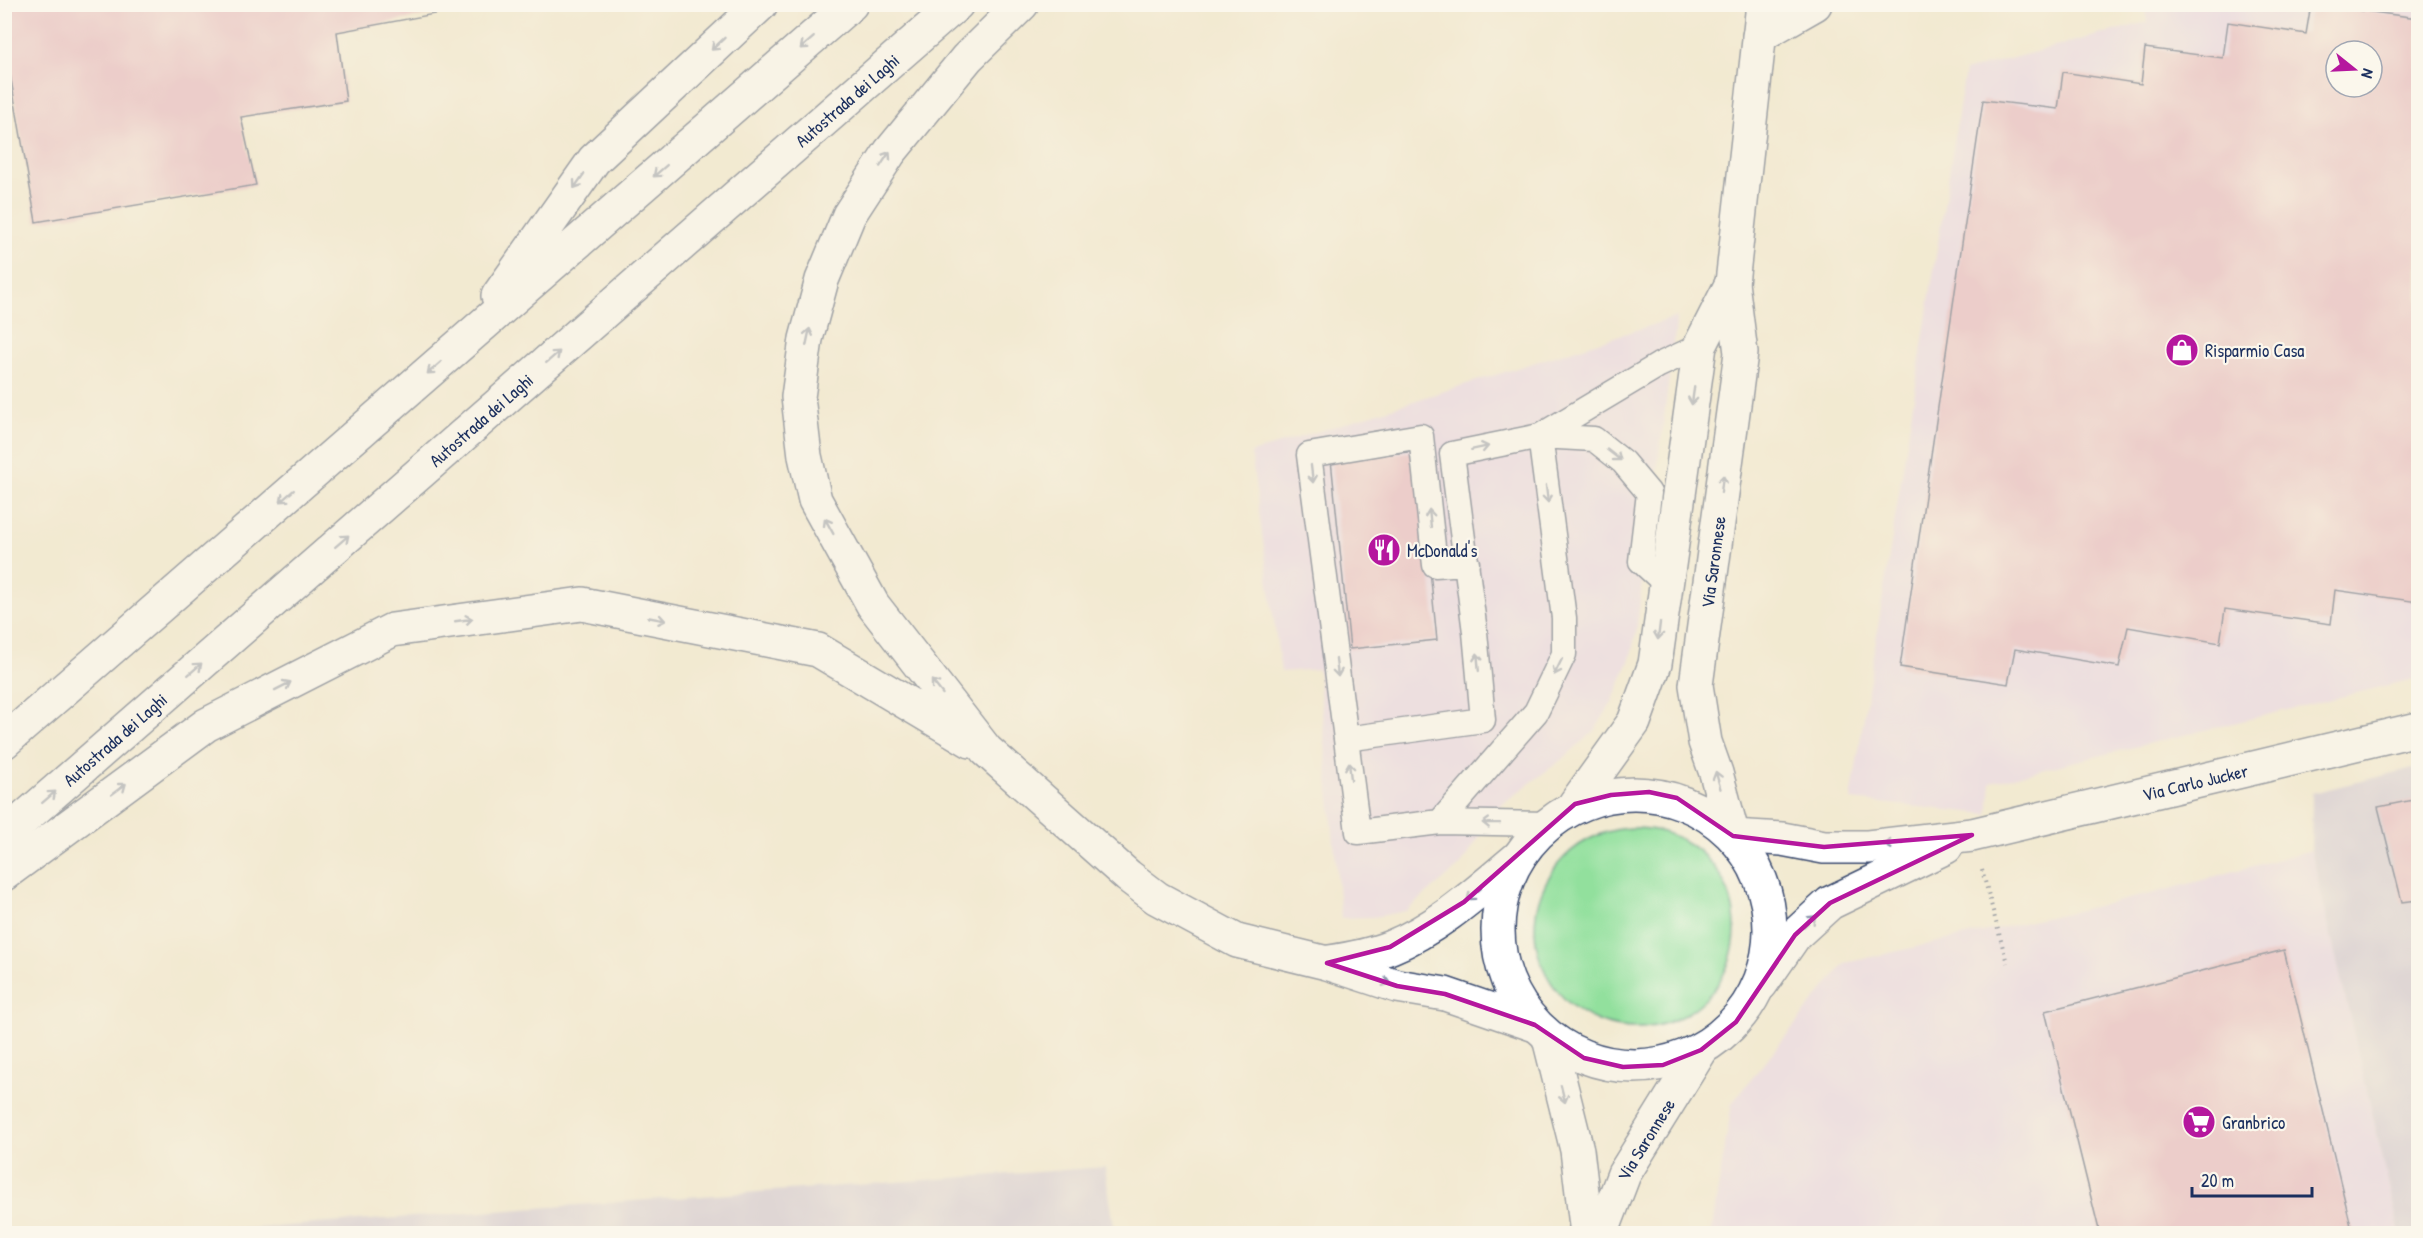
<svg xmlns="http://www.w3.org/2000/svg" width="2423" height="1238" viewBox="0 0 2423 1238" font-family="'Patrick Hand',sans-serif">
<rect width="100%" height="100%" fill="#fbf7ec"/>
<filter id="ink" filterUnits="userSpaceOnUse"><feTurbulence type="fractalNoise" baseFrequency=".0167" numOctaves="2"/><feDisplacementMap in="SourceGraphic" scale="12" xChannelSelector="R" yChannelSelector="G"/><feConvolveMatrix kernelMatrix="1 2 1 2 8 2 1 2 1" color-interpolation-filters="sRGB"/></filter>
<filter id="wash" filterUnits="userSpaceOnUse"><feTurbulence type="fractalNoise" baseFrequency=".008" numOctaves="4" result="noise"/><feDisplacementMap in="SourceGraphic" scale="24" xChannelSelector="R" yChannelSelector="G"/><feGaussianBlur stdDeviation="1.35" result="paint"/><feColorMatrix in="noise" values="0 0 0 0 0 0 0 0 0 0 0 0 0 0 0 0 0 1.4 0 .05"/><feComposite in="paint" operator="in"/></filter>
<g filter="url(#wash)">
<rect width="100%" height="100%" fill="#f2ead1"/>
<!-- built -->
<path fill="#e6d2f0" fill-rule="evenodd" d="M2144 5H2418V678L1991 782 1988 814 1851 800 1965 71 2147 22ZM2336 51H2372V87H2336Z
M1677 317 1636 633 1630 659 1612 702 1595 730 1565 757 1501 805 1460 866 1406 911 1374 917 1341 918 1318 669 1281 672 1251 453Z
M2311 850 2400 1233 1711 1234 1732 1103 1845 963 2155 893Z"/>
<!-- industrial -->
<path fill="#c8bfd8" d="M2418 767V1233H2400L2311 850 2312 793Z
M1105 1167 1115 1233H189Z"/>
<!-- green -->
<path fill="#92e09d" stroke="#56887e" stroke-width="1.5" d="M1535 928a100 100 0 1 1 200 0a100 100 0 1 1-200 0Z"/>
<g id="blocks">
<!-- building -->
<path fill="#e4abc0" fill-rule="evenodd" d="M4 4H439L440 13 337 32 346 101 241 117 256 185 36 222 4 40Z
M2311 4 2418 18V602L2335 590 2331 624 2225 609 2220 643 2128 627 2119 667 2015 649 2008 684 1900 667 1983 100 2058 109 2063 72 2141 84 2145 48 2223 58 2228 22 2306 34ZM2336 51H2372V87H2336Z
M1418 451 1437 640 1350 649 1331 460Z
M2418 799V900L2402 902 2378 807Z
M2284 950 2353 1234H2100L2045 1011Z"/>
</g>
</g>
<g filter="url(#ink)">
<use href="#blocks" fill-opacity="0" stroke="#3b4b6f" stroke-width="1.5"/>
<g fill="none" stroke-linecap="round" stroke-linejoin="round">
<defs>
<path id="lane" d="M1540 436 1659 365 1700 346
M1346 739 1309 455 1421 436 1435 565 1467 563
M1440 822 1536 712 1564 654V618L1540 436
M1549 824 1440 822 1358 832 1346 739 1483 720 1475 632 1452 454 1540 436 1594 439 1623 462 1649 493 1641 561 1665 583"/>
<g id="street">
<path d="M1759 36 1815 4"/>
<path id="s1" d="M1733 836 1782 839 1824 847H1868L1972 835 2418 729"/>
<path d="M1761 984 1795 935 1830 903 1946 847"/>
</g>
<g id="primary">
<circle cx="1634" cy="930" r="136"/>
<path d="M1575 804 1634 722 1655 664 1700 346 1732 283"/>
<path id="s2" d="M1733 836 1716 773 1705 742 1696 685 1741 353 1732 283 1763 4"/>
<path d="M1549 1038 1577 1150 1587 1234"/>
<path id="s3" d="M1601 1234 1624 1174 1701 1050"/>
</g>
<g id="highway">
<path d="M1022 4 967 58 890 152 849 215 822 280 806 339 798 397 805 456 815 500 873 605 986 750 1128 876 1157 898 1237 941 1327 963 1397 986 1445 994 1535 1025"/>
<path d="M498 296 594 160 761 4"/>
<path d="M4 742 851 4"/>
<path id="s4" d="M4 836 957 4"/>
<path d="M4 874 206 725 392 630 582 604 818 650 971 741"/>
<path d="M1329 962C1350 959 1371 955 1391 947 1440 927 1479 890 1519 857"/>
</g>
</defs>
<!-- lane casing -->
<use href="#lane" stroke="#3b4b6f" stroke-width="27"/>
<!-- street casing -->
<use href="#street" stroke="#3b4b6f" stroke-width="36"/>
<!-- primary casing -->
<use href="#primary" stroke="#3b4b6f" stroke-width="36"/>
<!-- highway casing -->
<use href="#highway" stroke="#3b4b6f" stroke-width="36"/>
<!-- path -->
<path stroke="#3b4b6f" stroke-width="4" stroke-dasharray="1.5 4.5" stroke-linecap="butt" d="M1982 870 2007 963"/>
<!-- lane -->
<use href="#lane" stroke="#fff" stroke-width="24"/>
<!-- street -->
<use href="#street" stroke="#fff" stroke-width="33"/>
<!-- primary -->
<use href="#primary" stroke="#fff" stroke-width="33"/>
<!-- highway -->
<use href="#highway" stroke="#fff" stroke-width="33"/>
</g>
<!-- one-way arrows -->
<defs><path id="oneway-shaft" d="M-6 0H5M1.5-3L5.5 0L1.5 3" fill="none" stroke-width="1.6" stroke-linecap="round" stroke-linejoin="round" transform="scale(1.5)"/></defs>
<g stroke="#8d97ae">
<use href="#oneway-shaft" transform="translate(807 43) rotate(139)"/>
<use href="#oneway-shaft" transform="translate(718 44) rotate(137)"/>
<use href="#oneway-shaft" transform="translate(885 159) rotate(-57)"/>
<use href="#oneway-shaft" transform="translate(660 171) rotate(139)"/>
<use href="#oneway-shaft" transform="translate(579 181) rotate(125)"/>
<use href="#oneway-shaft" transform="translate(808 337) rotate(-78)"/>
<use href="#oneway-shaft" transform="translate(553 357) rotate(-41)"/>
<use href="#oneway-shaft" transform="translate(434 368) rotate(139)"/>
<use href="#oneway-shaft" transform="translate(1693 396) rotate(98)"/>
<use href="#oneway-shaft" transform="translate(1480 448) rotate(-12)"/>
<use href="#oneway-shaft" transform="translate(1614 455) rotate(38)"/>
<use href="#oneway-shaft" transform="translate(1312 474) rotate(83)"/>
<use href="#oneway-shaft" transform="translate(1722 484) rotate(-83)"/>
<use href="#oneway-shaft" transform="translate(1547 494) rotate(83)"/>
<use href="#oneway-shaft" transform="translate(287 496) rotate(139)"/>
<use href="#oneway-shaft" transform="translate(1430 518) rotate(-96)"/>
<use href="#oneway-shaft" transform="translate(829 526) rotate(-119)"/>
<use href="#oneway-shaft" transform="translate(342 541) rotate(-41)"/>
<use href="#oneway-shaft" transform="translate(657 619) rotate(11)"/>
<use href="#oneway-shaft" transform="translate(464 620) rotate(-8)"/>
<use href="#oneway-shaft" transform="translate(1659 631) rotate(97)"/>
<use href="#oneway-shaft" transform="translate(1478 662) rotate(-95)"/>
<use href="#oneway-shaft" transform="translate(1558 667) rotate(116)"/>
<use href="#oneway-shaft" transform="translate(1337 668) rotate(83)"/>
<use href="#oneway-shaft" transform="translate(195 669) rotate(-41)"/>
<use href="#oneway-shaft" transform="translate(283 686) rotate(-27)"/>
<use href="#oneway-shaft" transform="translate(937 687) rotate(-128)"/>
<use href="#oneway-shaft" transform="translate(1350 771) rotate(-97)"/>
<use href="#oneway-shaft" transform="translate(1718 780) rotate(-106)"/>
<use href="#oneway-shaft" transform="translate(119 789) rotate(-37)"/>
<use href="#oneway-shaft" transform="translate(49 797) rotate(-41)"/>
<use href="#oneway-shaft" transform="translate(1491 823) rotate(-179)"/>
<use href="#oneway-shaft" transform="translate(1893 844) rotate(173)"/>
<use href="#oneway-shaft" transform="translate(1474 894) rotate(140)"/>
<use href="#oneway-shaft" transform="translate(1809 922) rotate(-42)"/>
<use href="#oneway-shaft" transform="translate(1382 981) rotate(18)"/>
<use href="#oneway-shaft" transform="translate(1563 1094) rotate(76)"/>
</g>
</g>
<!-- marked area -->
<path d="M0 0H2423V1238H0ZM1649 792 1677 798 1733 836 1824 847 1972 835 1830 903 1795 935 1736 1022 1701 1050 1663 1065 1623 1067 1584 1058 1535 1025 1445 994 1397 986 1327 963 1390 947 1464 902 1575 804 1611 795Z" fill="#f2ead1" fill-opacity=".55" fill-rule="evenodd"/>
<path fill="none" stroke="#b5179e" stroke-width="4.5" stroke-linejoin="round" d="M1649 792 1677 798 1733 836 1824 847 1972 835 1830 903 1795 935 1736 1022 1701 1050 1663 1065 1623 1067 1584 1058 1535 1025 1445 994 1397 986 1327 963 1390 947 1464 902 1575 804 1611 795Z"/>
<!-- icons -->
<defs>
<symbol id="shop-disc" viewBox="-11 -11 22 22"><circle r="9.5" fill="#b5179e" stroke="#fbf7ec"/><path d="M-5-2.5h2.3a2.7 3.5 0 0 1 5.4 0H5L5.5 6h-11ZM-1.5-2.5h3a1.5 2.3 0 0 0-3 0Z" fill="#fff"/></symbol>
<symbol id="restaurant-disc" viewBox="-11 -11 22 22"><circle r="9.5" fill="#b5179e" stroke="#fbf7ec"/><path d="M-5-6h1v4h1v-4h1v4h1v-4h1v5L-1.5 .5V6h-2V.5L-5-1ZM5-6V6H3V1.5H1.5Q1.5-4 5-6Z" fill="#fff"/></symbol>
<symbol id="supermarket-disc" viewBox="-11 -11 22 22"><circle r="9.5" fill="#b5179e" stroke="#fbf7ec"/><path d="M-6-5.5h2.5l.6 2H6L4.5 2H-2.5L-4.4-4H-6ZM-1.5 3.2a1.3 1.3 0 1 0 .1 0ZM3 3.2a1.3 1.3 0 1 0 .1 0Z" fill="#fff"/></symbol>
</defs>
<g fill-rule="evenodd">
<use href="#shop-disc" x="2163" y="331" width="38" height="38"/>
<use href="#restaurant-disc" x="1365" y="531" width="38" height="38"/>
<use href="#supermarket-disc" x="2180" y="1103" width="38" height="38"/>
</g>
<g text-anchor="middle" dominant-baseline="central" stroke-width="4.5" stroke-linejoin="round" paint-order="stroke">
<!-- street labels -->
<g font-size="18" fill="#1b2f5e" stroke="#fbf7ec">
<text stroke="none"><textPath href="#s4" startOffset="1119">Autostrada dei Laghi</textPath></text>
<text stroke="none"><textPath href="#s4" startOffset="633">Autostrada dei Laghi</textPath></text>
<text stroke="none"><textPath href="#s2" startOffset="280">Via Saronnese</textPath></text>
<text stroke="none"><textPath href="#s4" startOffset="147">Autostrada dei Laghi</textPath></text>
<text stroke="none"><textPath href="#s1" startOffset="470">Via Carlo Jucker</textPath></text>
<text stroke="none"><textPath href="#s3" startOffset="105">Via Saronnese</textPath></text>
</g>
<!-- poi labels -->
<g font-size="18" fill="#1b2f5e" stroke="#fbf7ec" text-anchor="start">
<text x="2205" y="350">Risparmio Casa</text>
<text x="1407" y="550">McDonald's</text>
<text x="2222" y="1122">Granbrico</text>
</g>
</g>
<!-- margin -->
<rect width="2423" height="1238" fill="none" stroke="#fbf7ec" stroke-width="24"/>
<!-- north arrow -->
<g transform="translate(2354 69) rotate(108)"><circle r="28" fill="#fbf7ec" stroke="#a1a7b3" stroke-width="1.5"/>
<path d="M0-4.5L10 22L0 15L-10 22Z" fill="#b5179e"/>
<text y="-9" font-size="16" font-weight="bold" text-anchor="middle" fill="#1b2f5e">N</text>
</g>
<!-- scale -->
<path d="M2192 1187v9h120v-9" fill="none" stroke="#1b2f5e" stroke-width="3"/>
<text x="2201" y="1187" font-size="18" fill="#1b2f5e" stroke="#fbf7ec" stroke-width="4.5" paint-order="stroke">20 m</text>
</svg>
